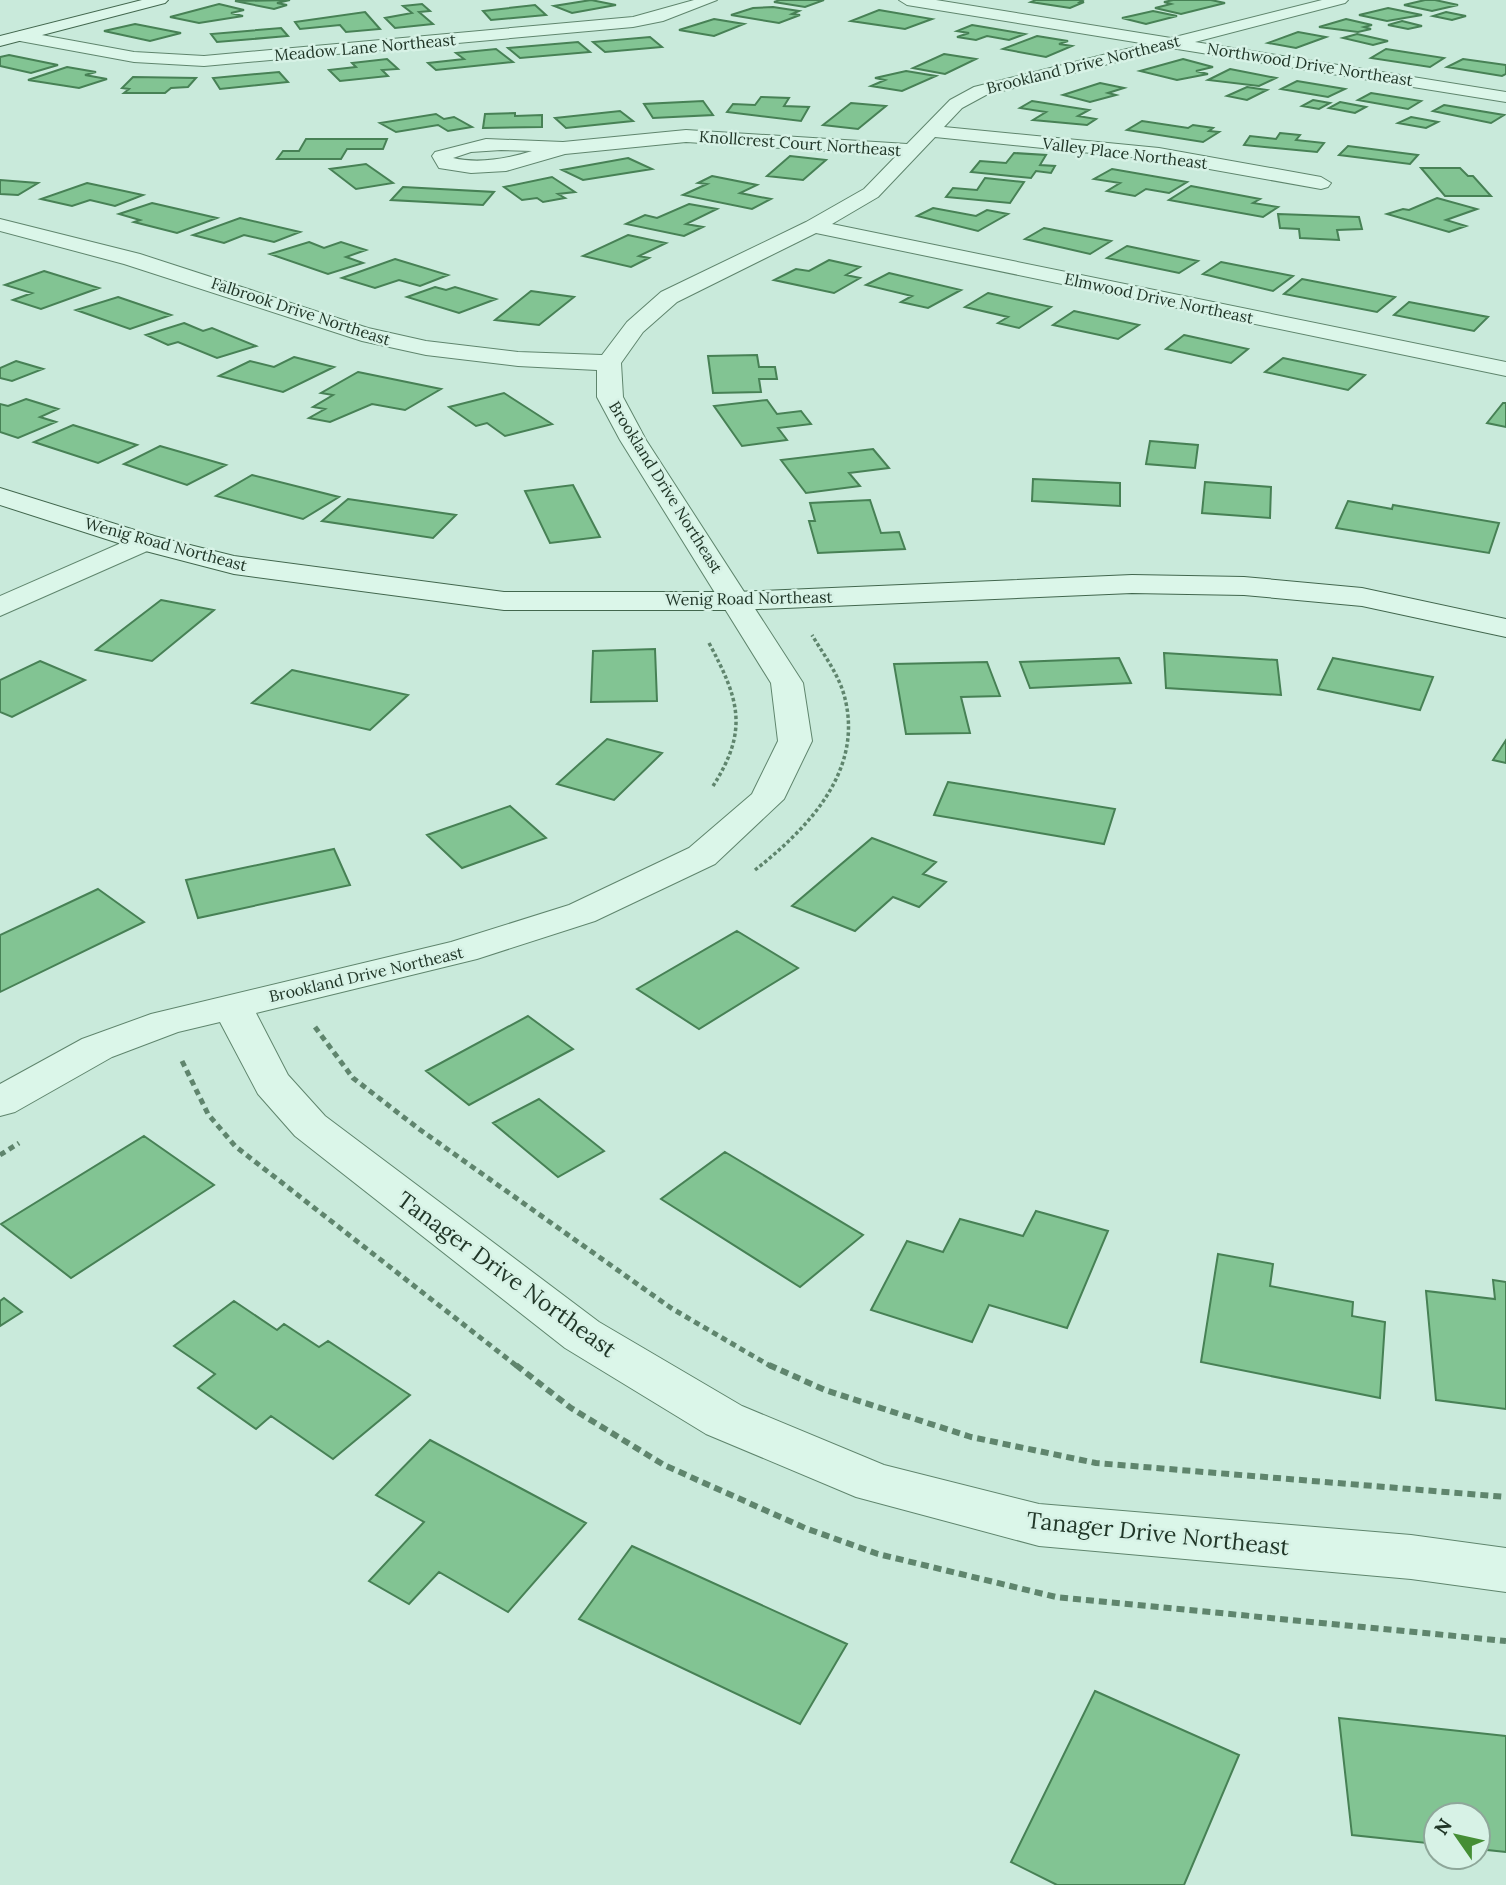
<svg xmlns="http://www.w3.org/2000/svg" width="1506" height="1885" viewBox="0 0 1506 1885" font-family="Lora,serif">
<rect width="100%" height="100%" fill="#c9eadb"/>
<!-- building -->
<path fill="#82c493" stroke="#478155" stroke-width="2" d="M290 0 277 3 287 5 274 9 235 1Z
M591 0 616 5 572 13 554 6Z
M780 0H824L805 7 774 2Z
M1036 0H1083L1080 2H1084L1070 8 1031 2Z
M1173 0H1211L1225 3 1181 14 1155 8 1171 4 1164 2Z
M1425 0H1435L1458 5 1432 11 1404 5Z
M219 4 244 10 231 13 243 16 199 23 170 17Z
M422 4 430 11 419 12 433 24 395 28 385 18 412 13 403 6Z
M535 5 546 15 491 20 483 11Z
M773 7 799 11 792 14 800 15 779 23 731 15 753 8Z
M1388 8 1422 15 1387 21 1359 15Z
M879 10 932 19 905 29 851 21Z
M1153 11 1177 16 1146 24 1122 18Z
M365 12 380 29 346 32 340 25 300 29 295 22Z
M1446 12 1466 16 1452 20 1433 16Z
M714 19 744 24 714 36 679 30Z
M1346 19 1372 25 1364 27 1371 29 1358 32 1319 27Z
M1402 21 1422 26 1408 29 1388 25Z
M135 24 181 33 150 41 104 31Z
M972 25 1025 34 1009 40 987 36 976 40 957 37 969 33 957 31Z
M281 28 288 36 217 42 211 34Z
M1298 32 1326 37 1296 48 1268 43Z
M1357 34 1388 41 1373 45 1343 38Z
M1037 36 1068 41 1059 44 1072 46 1046 57 1003 49Z
M650 37 662 47 605 52 593 42Z
M578 42 590 52 520 58 508 48Z
M496 49 513 62 436 70 428 63 464 59 456 53Z
M1386 49 1444 58 1430 67 1371 58Z
M944 54 976 59 945 74 913 68Z
M9 55 58 65 31 73 0 66V57Z
M387 59 398 69 382 70 388 76 340 81 329 70 356 67 352 63Z
M1183 59 1213 67 1196 71 1208 74 1177 80 1140 71Z
M1463 59 1506 65V74L1502 76 1447 67Z
M67 67 96 72 85 75 107 79 79 88 28 80Z
M1230 69 1276 78 1259 86 1208 80Z
M906 71 936 76 902 91 871 86 885 80 875 78Z
M279 72 288 82 220 89 213 78Z
M133 77 196 78 188 87 171 88 165 93H124L129 89 122 88Z
M1297 81 1345 89 1328 97 1281 89Z
M1100 83 1124 88 1108 93 1116 95 1090 102 1063 95Z
M1247 87 1267 90 1247 100 1227 96Z
M1371 93 1421 101 1408 109 1358 100Z
M761 97 789 98 784 106 809 107 801 121 727 112 733 104 755 105Z
M1313 100 1330 103 1319 109 1302 106Z
M703 101 713 115 653 118 644 104Z
M1032 101 1089 110 1078 116 1096 119 1087 125 1033 120 1046 112 1020 108Z
M1340 102 1366 107 1355 113 1329 108Z
M851 103 886 106 858 129 823 125Z
M1444 105 1504 115 1491 123 1433 111Z
M620 111 633 121 566 128 555 118Z
M515 113V116L542 115V127L483 128 485 114Z
M436 114 444 119 454 117 472 127 448 131 438 125 396 132 380 123Z
M1411 117 1438 122 1426 128 1398 123Z
M1142 121 1188 128 1193 125 1213 128 1209 131 1219 132 1203 142 1127 130Z
M1280 133 1300 135 1296 140 1324 143 1317 152 1244 145 1250 136 1276 139Z
M306 139H387L383 149H347L341 159H277L283 151H299Z
M1348 146 1418 155 1410 164 1339 155Z
M1014 153 1046 155 1040 165 1055 166 1051 173 1036 171 1031 178 971 172 980 161 1006 163Z
M790 156 826 160 803 180 767 176Z
M628 158 652 169 583 180 562 170Z
M366 164 393 183 356 189 330 169Z
M1421 168H1460L1468 176H1473L1491 196H1445Z
M1112 169 1187 182 1169 193 1146 189 1135 196 1107 191 1120 183 1094 179Z
M712 176 757 185 740 193 771 199 752 209 683 195 707 184 698 183Z
M552 177 575 192 558 194 565 198 543 202 537 198 522 200 504 187Z
M985 178 1024 182 1010 203 946 197 953 188 977 190Z
M0 180 38 183 18 195 0 194Z
M87 183 143 195 115 206 90 200 72 206 41 199Z
M1191 186 1260 199 1253 203 1278 207 1263 217 1169 200Z
M403 187 494 192 483 205 391 200Z
M1437 198 1477 209 1446 220 1466 226 1449 232 1387 214 1403 209 1409 210Z
M152 203 217 218 177 233 134 222 140 220 119 214Z
M689 204 717 209 686 224 703 227 684 236 626 224 645 215 657 218Z
M933 208 976 216 987 210 1008 214 978 231 917 216Z
M1278 214 1359 217 1362 229 1337 230 1339 240 1300 238 1299 229 1280 228Z
M240 218 300 232 274 242 244 235 224 243 193 235Z
M1044 228 1111 241 1090 254 1025 239Z
M628 235 666 243 639 256 649 258 631 267 583 256Z
M309 242 324 248 341 242 366 250 346 257 363 263 328 274 270 254Z
M1127 246 1198 261 1179 273 1107 258Z
M395 259 448 275 420 286 399 280 375 288 342 278Z
M829 260 860 267 846 275 860 278 834 293 774 280 796 269 809 271Z
M1221 262 1293 276 1273 291 1203 274Z
M44 271 99 288 41 309 13 300 32 293 5 285Z
M889 273 961 290 928 308 901 302 912 296 866 285Z
M1302 279 1395 297 1377 312 1284 294Z
M435 287 446 290 455 287 496 299 459 313 407 297Z
M531 291 574 297 539 325 495 320Z
M988 293 1051 307 1019 328 998 323 1008 317 965 307Z
M118 297 171 315 130 329 76 310Z
M1409 302 1488 317 1474 331 1394 315Z
M1074 311 1139 325 1118 339 1053 325Z
M184 323 203 331 212 328 256 346 217 358 178 342 168 345 146 335Z
M1184 335 1248 349 1231 363 1166 349Z
M757 355 759 367H775L777 379H759L761 392 713 393 708 356Z
M294 357 334 367 283 392 219 376 250 361 274 367Z
M1283 358 1365 375 1348 390 1265 372Z
M16 361 43 369 12 381 0 378V368Z
M358 372 441 389 405 410 372 404 330 422 309 418 325 409 313 407 333 395 321 393Z
M504 393 552 424 505 436 487 423 476 426 449 407Z
M26 399 58 409 40 417 56 422 18 438 0 432V404L8 406Z
M767 400 777 414 801 411 811 424 778 428 787 440 742 446 714 406Z
M1503 403H1506V427L1487 423Z
M73 425 137 445 98 463 34 442Z
M1150 441 1198 445 1195 468 1146 464Z
M160 446 226 465 187 485 124 464Z
M873 449 889 468 849 473 860 486 806 493 781 460Z
M252 475 339 497 303 519 216 496Z
M1033 479 1120 483V506L1032 501Z
M1205 482 1271 487 1270 518 1202 513Z
M573 485 600 537 550 543 525 491Z
M348 499 456 515 433 538 322 521Z
M870 500 881 533 899 532 905 549 818 553 809 521H815L810 503Z
M1348 501 1392 509 1393 505 1499 523 1489 553 1336 528Z
M161 600 214 610 152 661 96 650Z
M655 649 657 701 591 702 593 651Z
M1164 653 1277 660 1281 695 1166 688Z
M1119 658 1131 683 1030 688 1020 662Z
M1333 658 1433 677 1420 710 1318 689Z
M40 661 85 680 12 717 0 712V680Z
M987 662 1000 696 961 697 970 733 906 734 894 664Z
M292 670 408 695 370 730 252 703Z
M607 739 662 753 614 800 557 784Z
M1506 740V763L1493 760Z
M948 782 1115 809 1104 844 934 815Z
M510 806 546 838 462 868 427 835Z
M872 838 936 862 923 874 946 882 919 907 893 897 855 931 792 906Z
M334 849 350 885 198 918 186 880Z
M98 889 144 922 0 992V935Z
M737 931 798 968 699 1029 637 989Z
M528 1016 573 1049 469 1105 426 1071Z
M539 1099 604 1151 558 1177 493 1123Z
M144 1136 214 1185 71 1278 1 1224Z
M725 1152 863 1235 800 1287 661 1199Z
M1036 1211 1108 1231 1067 1328 989 1305 972 1342 871 1310 907 1241 943 1252 960 1219 1023 1236Z
M1218 1254 1273 1264 1270 1286 1353 1302 1352 1316 1385 1322 1380 1398 1201 1362Z
M1493 1280 1506 1282V1409L1436 1400 1426 1291 1495 1299Z
M4 1298 22 1312 0 1326V1301Z
M234 1301 277 1330 284 1324 319 1347 328 1341 410 1395 333 1459 271 1416 256 1429 198 1388 215 1374 174 1346Z
M430 1440 586 1523 508 1612 439 1572 409 1604 369 1581 424 1522 376 1495Z
M632 1546 847 1644 800 1724 579 1619Z
M1095 1691 1239 1755 1184 1885H1057L1011 1862Z
M1339 1718 1506 1736V1852L1478 1849V1815H1436V1844L1352 1835Z"/>
<g fill="none" stroke-linecap="round" stroke-linejoin="round">
<defs>
<path id="street" d="M694 0H717L663 21 633 27 204 66 134 62 20 41 12 36 20 31 134 52 204 56 633 17Z
M899 0H936L1171 38 1322 0H1348L1345 3 1195 42 1506 92V102L1171 48 986 95 962 108 944 127 1159 148 1321 177 1331 183 1328 187 1321 189 1159 160 935 137 878 197 832 224 1506 362V376L816 233 677 302 643 332 621 363 623 397 646 440 803 683 812 741 784 799 715 864 595 921 477 959 256 1013 288 1075 325 1116 599 1322 742 1406 884 1465 1039 1504 1411 1535 1506 1548V1592L1411 1579 1039 1546 856 1497 706 1434 565 1348 295 1136 258 1094 220 1022 178 1032 112 1057 15 1112 0 1116V1084L82 1039 151 1014 451 942 569 905 689 848 752 794 778 741 771 683 620 440 597 397V370L518 366 426 355 362 341 124 264 0 231V219L140 254 368 328 426 341 518 352 602 355 627 322 661 292 806 222 864 189 897 155 686 142 565 154 506 171 471 173 439 168 432 156 435 152 486 139 563 142 686 130 907 144 950 100 974 87 1147 44 907 5ZM501 150 532 151C506 159 479 164 453 158L471 152Z
M144 533 154 536 158 542 154 548 0 616V596Z"/>
<path id="secondary" d="M142 0H168L165 3 0 46V36Z
M0 488 154 536 234 556 504 592H736L1132 575 1244 577 1362 588 1506 619V637L1362 606 1244 595 1132 593 736 610H504L234 574 134 548 0 505Z"/>
</defs>
<!-- street casing -->
<use href="#street" stroke="#5f856d" stroke-width="2"/>
<!-- secondary casing -->
<use href="#secondary" stroke="#42674e" stroke-width="2"/>
<!-- path-far2 -->
<path stroke="#5f856d" stroke-width="3.5" stroke-dasharray="3.5 2.5" stroke-linecap="butt" d="M709 643C739 699 749 730 713 786
M755 870C806 830 861 774 846 703 841 677 825 657 812 635"/>
<!-- path-far1 -->
<path stroke="#5f856d" stroke-width="5" stroke-dasharray="6 4.5" stroke-linecap="butt" d="M315 1027 353 1078 419 1129 671 1308 772 1367
M182 1061 208 1114 235 1146 518 1367
M0 1155 19 1143"/>
<!-- path -->
<path stroke="#5f856d" stroke-width="6" stroke-dasharray="8 5" stroke-linecap="butt" d="M516 1365 571 1408 664 1465 805 1528 878 1554 1056 1597 1506 1641
M769 1365 825 1390 971 1437 1096 1463 1506 1497"/>
<!-- street -->
<use href="#street" fill="#dbf6e9" fill-rule="evenodd"/>
<!-- secondary -->
<use href="#secondary" fill="#dbf6e9" fill-rule="evenodd"/>
</g>
<g text-anchor="middle" dominant-baseline="central" stroke-width="5" stroke-linejoin="round" paint-order="stroke">
<!-- far-street labels -->
<g font-size="16" fill="#213728" stroke="#d7f2e6">
<text transform="translate(365 47) rotate(-5)">Meadow Lane Northeast</text>
<text transform="translate(1083 64) rotate(-14)">Brookland Drive Northeast</text>
<text transform="translate(1310 64) rotate(9)">Northwood Drive Northeast</text>
<text transform="translate(800 143) rotate(4)">Knollcrest Court Northeast</text>
<text transform="translate(1125 153) rotate(7)">Valley Place Northeast</text>
<text transform="translate(1159 298) rotate(12)">Elmwood Drive Northeast</text>
<text transform="translate(301 311) rotate(18)">Falbrook Drive Northeast</text>
<text transform="translate(666 487) rotate(58)">Brookland Drive Northeast</text>
<text transform="translate(166 544) rotate(15)">Wenig Road Northeast</text>
<text transform="translate(749 598) rotate(-1)">Wenig Road Northeast</text>
<text transform="translate(366 974) rotate(-13)">Brookland Drive Northeast</text>
</g>
<!-- near-street labels -->
<g font-size="23" fill="#213728" stroke="#d7f2e6">
<text transform="translate(507 1274) rotate(36)">Tanager Drive Northeast</text>
<text transform="translate(1158 1533) rotate(6)">Tanager Drive Northeast</text>
</g>
</g>
<!-- north arrow -->
<g transform="translate(1457 1836) rotate(304)"><circle r="33" fill="#d7f2e6" stroke="#8ea79a" stroke-width="2"/>
<path d="M0-5L12 26L0 18L-12 26Z" fill="#458e35"/>
<text y="-10" font-size="19" font-weight="bold" text-anchor="middle" fill="#213728">N</text>
</g>
</svg>
